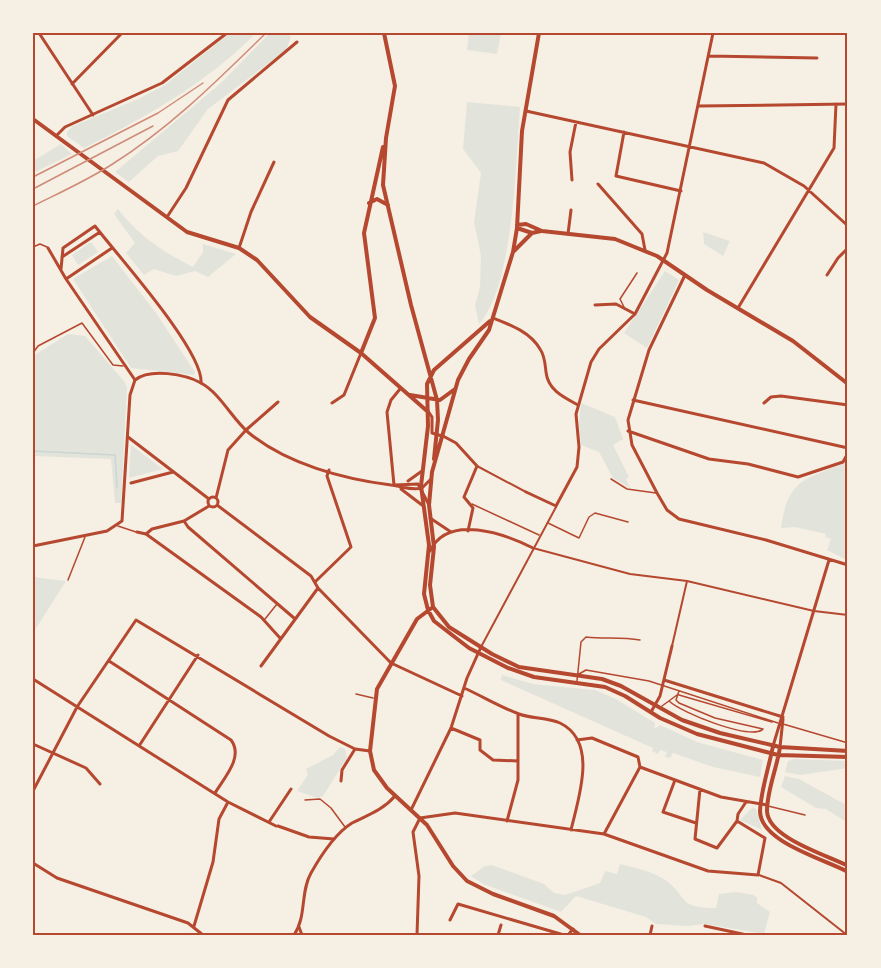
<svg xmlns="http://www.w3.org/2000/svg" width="881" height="968" viewBox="0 0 881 968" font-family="'DM Sans',sans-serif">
<rect width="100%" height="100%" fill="#f6efe4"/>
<!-- green -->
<path fill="#e2e4dc" d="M230 33H256C207 83 146 117 84 148L67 136V132L73 126 138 99 165 85Z
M270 33H287L291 37 286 50 208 109 178 151 158 156 129 182 115 172 221 83Z
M469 33H501L497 54 467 50Z
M467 102 520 107C516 160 514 286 479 324L475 305 480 287 481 256 474 222 481 173 463 149Z
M61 144 72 154 33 173V161Z
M118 209C137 234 164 253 193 267L203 252V244L236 254 208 277 195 271 176 276 154 269 144 275 126 253 135 243 114 214Z
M703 232 730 241 723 256 704 244Z
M91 242 98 252 78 265 72 255Z
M112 256 156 313 195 372 194 375 131 368 73 279Z
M665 271 679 280 647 348 624 333Z
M68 334 85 336 124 381 127 388 121 503H115L111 459 33 456V356Z
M581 403 615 417 623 439 613 445 629 477 626 479 630 488 613 478 599 452 581 445 579 425Z
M131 445 163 469 129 478Z
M848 462V550L845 559 827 550 831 539 825 537 826 534 795 527 781 528C788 478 805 479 848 462Z
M33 577 66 581 33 633Z
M502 675 533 684 595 690 616 699 655 723 654 729 660 725 697 742 763 760 760 777 713 767 673 753 670 758 665 757 667 752 660 750 658 754 652 751 653 748 501 680Z
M340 747 345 749 347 758 323 796 318 798 297 791 308 775 306 769 333 755Z
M795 759 848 761V768L800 775 785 772 788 761Z
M785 776 799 779 848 806V823L826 809 816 808 781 787Z
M753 807 756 809 762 830 740 820Z
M620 864C635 868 656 872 668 882 689 899 678 908 716 908L719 894 736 892 754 895 757 898V903L770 912 764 934 705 924 687 926 656 924 646 917 576 896 561 912 483 884 471 876 485 866 492 865 544 884 554 893 565 895 600 883 605 871 617 874Z"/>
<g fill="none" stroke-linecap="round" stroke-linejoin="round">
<!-- stream -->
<path stroke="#c9d6d2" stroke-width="1.5" d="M33 451 115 455 117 488"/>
<!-- service -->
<path stroke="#b5482f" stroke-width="1.5" d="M33 247 40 244 47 247
M624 307 620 299 637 273
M33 353 38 346 82 323 113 365 123 366
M611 479 627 489 656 493
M472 504 539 535
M548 523 579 538 589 517 595 513 628 522
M118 526 136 532
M68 580 85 537
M265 619 277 604
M579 674 586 670 649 681 778 723
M577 681 581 642 586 637C604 639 621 637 640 640
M679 691 676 700 679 703 715 718 763 729
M356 694 373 698
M679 695 772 722
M669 701C682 713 747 739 762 730
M662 706 677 695
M783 724 848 743
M305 800 320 799 331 808 345 827
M768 806 805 815"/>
<!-- pedestrian -->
<path stroke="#b5482f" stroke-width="2" d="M477 466 526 492
M533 548 630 574 687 581 814 611 848 615
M672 646 687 581
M481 647 556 507
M759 875 781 883 847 935"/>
<!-- minor -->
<path stroke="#b5482f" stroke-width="3" d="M39 33 93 115
M709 56 817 58
M72 84 122 33
M699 106 848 104
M526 111 764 163 804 186 848 226
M624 132 616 176 681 191
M56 136 65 127 162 83 227 33
M572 180 570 152 576 122
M598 184 642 234 645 250
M167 217 186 188 228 100 297 42
M568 234 571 210
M48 248 66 279 135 380
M239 248 251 212 274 162
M62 257 100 232
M61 269 63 248 95 226C117 255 204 351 201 383
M685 275 649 350 628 420 632 445 657 493 667 510 679 519 766 540 848 565
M827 275 838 258 848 248
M66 279 112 248
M595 305 616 304 635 314
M738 308 834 148 836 104
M493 318C511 325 530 332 540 349 545 356 545 364 546 372 548 390 563 397 578 405
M633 400 848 448
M764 403 771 397 781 396 848 405
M628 431 709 459 748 464 798 477 843 462 848 453
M443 436 456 443 477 466 464 497 473 508 468 531
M128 437 209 499
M131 483 173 472
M394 485 387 412 391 400 400 389
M526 492 556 506 577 467 579 447 576 414 591 362 599 349 635 314 667 253 713 33
M208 502a5 5 0 1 1 10 0a5 5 0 1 1-10 0Z
M216 498 228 450 246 430
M217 505 311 576 318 588 391 663 462 696
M430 518 451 532
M184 521 188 527 294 618
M137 532 146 534
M146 534 261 617 280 638
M146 534 152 529 184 521 209 506
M430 551C448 513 505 534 533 548
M316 581 351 547 327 476 329 470
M109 661 231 740C244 757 224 778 215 793
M261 666 318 588
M33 679 228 802 276 826
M664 680 783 717
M464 688C482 696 500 707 519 714 532 719 547 717 560 723 599 742 578 799 571 830
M651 712 660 696 672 646
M451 728 480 740V750L493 760 518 761
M577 740 592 738 638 757 640 767
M33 744 86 768 100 784
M139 746 198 655
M773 746 829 560
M780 747 783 719
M640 767 721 797 767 805
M675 780 663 812 696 823
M341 781 342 770 355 749
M700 789 695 839 717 848 737 821
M33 791 77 707 136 620 329 736 355 749 370 751
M411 810 451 728 467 678 481 647
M507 821 518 780V714
M269 822 291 789
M278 826 309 837 334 839
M604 834 640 767
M33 863 57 878 188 923 203 935
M450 920 458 904 564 935
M194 926 213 862 219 819 228 802
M705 926 747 935
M299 927 302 935
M417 935 419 876 413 832 420 818 455 813 604 834 708 871 758 875 765 838 737 821 738 814 746 802
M498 935 501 925
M568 935 573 929
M650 935 652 926"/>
<!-- tertiary -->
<path stroke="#b5482f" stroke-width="3" d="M332 403 344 395 361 353
M428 411 432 417V433L442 436
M246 430 278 402
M408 481 422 471
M395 485 418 484 428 503
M401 489 422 505
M33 546 107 531 122 521 130 395 135 380C150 368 185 374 201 383 221 394 232 419 249 433 287 464 343 479 391 485 402 486 411 491 422 488L431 479
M294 935C307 916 300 892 311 873 320 857 336 833 352 823 368 815 383 810 395 796"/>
<!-- secondary -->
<path stroke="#b5482f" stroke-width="4" d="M384 33 395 86 386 138 383 185 411 305 437 400 438 420 434 459
M539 33 522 131 517 228 513 252 489 330 469 359 458 380 432 472 429 505 434 547 430 585 433 607 449 627 492 654 519 667 602 679 621 686 682 720 720 733 780 747 848 751
M33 119 187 232 239 248 257 260 310 317 361 353 427 411
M369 203 377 199 388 205
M517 225 526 224 542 231 615 239 657 256 707 290 793 341 848 384
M517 228 532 233
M514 251 532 233 541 231
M490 321 434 370 427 384 428 426 421 486 429 545 424 594 428 610 434 621 469 648 508 668 534 677 605 687 625 696 660 718 697 734 778 755 848 757
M361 353 375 318 364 233 383 147
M410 395 440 400 455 389
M433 607 417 619 377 689 370 751 374 770 387 788 427 825 453 866 467 881 493 894 554 916 580 935
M773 746C769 767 761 790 760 811 760 842 824 859 848 872
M780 747C777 768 767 790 767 811 768 838 827 855 848 866"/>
<!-- rail -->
<path stroke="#cf8b77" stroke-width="1.5" d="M33 177 158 113 203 83
M33 189 153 126
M33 206C59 193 86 181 111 165 169 129 218 80 266 33"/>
</g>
<!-- border -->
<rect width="881" height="968" fill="none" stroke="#f6efe4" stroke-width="69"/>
<rect x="34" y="34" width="812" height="900" fill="none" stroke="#b5482f" stroke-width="2"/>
</svg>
